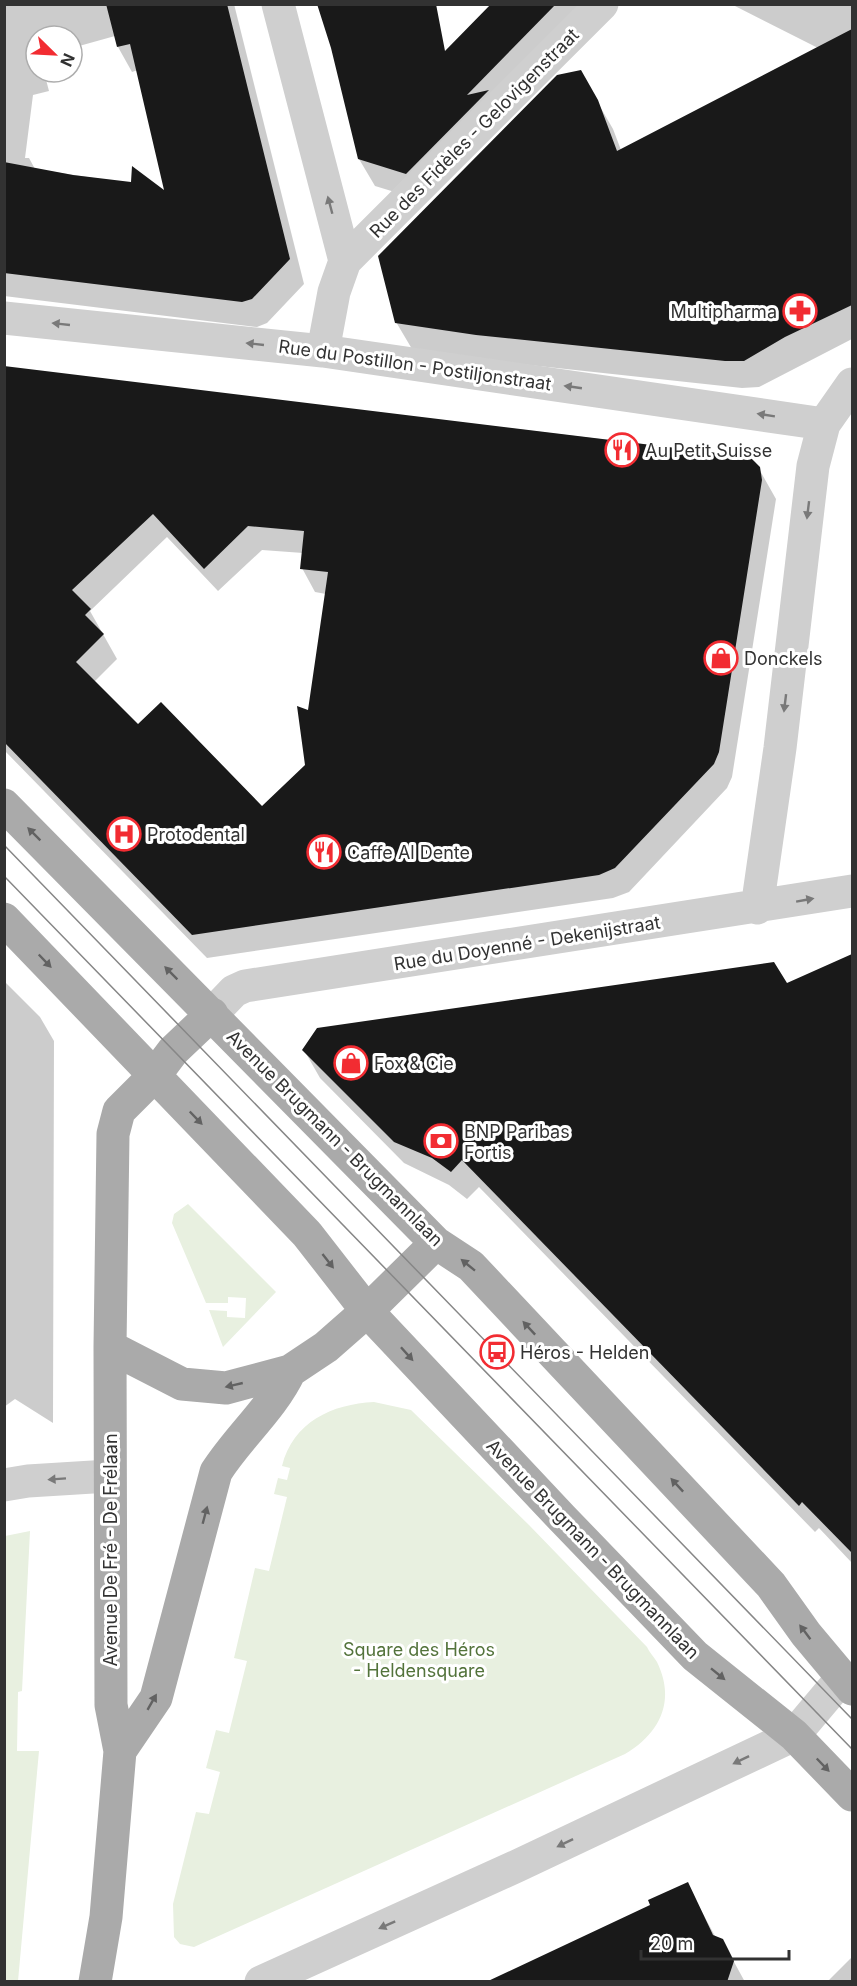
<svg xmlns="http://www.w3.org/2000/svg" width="857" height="1986" viewBox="0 0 857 1986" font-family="Inter,sans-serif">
<rect width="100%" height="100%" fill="#fff"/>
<!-- green -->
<path fill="#e8f0e0" d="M188 1204 276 1292 223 1347 209 1310 227 1311V1317L245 1318 246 1298 228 1297V1303H206L172 1223 174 1214Z
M374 1402 411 1410 529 1525 647 1647C649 1652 654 1657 657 1662 676 1701 660 1733 625 1754L194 1947 180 1944 174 1937 173 1904 196 1812 209 1814 220 1772 206 1768 216 1730 229 1733 247 1661 234 1658 255 1568 269 1571 287 1497 274 1494 278 1478 287 1480 290 1468 282 1466C293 1422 332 1404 374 1402Z
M30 1531 22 1691 18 1692 17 1751H39L18 1981H5V1536Z"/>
<!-- shadow -->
<path fill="#0003" fill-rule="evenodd" d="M4 4H234L304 284 267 323 257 327 4 296ZM36 36H72V48L115 36 118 47 132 72 138 70 166 194 133 184 35 169 29 158H25L33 95 49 91 44 72H36Z
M497 4H600L421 200 375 186 359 159 442 63Z
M731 4H852V339L759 387 742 388 492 361 412 349 396 322 580 72 613 129 621 150 818 48Z
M4 368 743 456 755 462 776 499 732 777 727 788 629 892 613 898 207 958 4 750ZM167 537 218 591 262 550 303 553 302 568 315 592 326 594 307 766 262 808 138 726 94 682 117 659 90 611Z
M852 956V1563L819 1528 815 1532 479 1187 467 1199 449 1185 404 1163 320 1078 304 1050 786 985Z
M4 981 40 1017 54 1041 53 1423 15 1399 4 1407Z
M687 1884 716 1938 722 1940 745 1982H513L652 1906Z
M852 1957V1982H827Z"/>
<!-- building -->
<path fill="#191919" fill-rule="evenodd" d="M106 4H227L290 259 252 299 242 302 4 273V162L73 175 131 182 132 166 164 190 130 44 117 47Z
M317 4H436L445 51 491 4H556L467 95 489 90 406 174 358 159 331 48Z
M852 29V305L785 337 744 361H725L476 335 395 323 378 256 557 75 581 70 598 100 617 151Z
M4 366 750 457 760 467 762 480 719 752 714 764 615 868 599 875 192 935 4 742ZM153 514 204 569 248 526 304 531 300 569 328 572 308 710 297 706 305 765 262 806 161 702 138 724 76 662 104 634 85 615 91 609 72 590Z
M852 954V1553L802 1502 799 1506 462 1160 451 1172 432 1158 394 1142 302 1050 317 1028 774 962 787 983Z
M688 1882 713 1935 723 1939 734 1961 727 1982H486L650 1905 648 1900Z"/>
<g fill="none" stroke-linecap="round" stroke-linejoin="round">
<!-- minor -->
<path stroke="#cfcfcf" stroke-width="33" d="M278 4 345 261 334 292 323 351
M345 261 602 4
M4 318 323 351 824 424
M757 908 780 748 813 466 824 424 852 384
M212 1014 234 991 245 986 852 891
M4 1485 28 1481 109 1476
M261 1982 517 1866 794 1735 842 1678"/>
<!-- major -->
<path stroke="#aaa" stroke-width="33" d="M4 805 436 1243 471 1266 771 1585 806 1634 852 1689
M4 919 307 1234 367 1311 562 1518 695 1656 794 1735 852 1795
M110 1347 182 1384 226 1388 290 1371 326 1347 367 1311 436 1243
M120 1751 156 1698 216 1472C239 1436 272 1409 290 1371
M95 1982 106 1917 120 1751 111 1705 110 1347 113 1134 119 1111 155 1075 173 1051 212 1014"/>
<!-- tram -->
<path stroke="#878787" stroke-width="1.5" d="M4 845 852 1719
M4 876 852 1749"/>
</g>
<!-- one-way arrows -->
<defs><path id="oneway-solid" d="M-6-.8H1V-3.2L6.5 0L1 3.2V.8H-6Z" transform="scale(1.5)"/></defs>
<g fill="#797979">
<use href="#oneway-solid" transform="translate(330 205) rotate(-105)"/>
<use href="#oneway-solid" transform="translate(61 324) rotate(-174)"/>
<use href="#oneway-solid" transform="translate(255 344) rotate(-174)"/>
<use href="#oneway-solid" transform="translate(573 387) rotate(-172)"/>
<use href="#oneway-solid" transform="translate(766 415) rotate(-171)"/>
<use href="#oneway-solid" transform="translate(808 510) rotate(97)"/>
<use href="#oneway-solid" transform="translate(785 703) rotate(97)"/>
<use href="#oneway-solid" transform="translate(805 900) rotate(-10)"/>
<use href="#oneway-solid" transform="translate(57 1479) rotate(176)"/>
<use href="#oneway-solid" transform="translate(741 1760) rotate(154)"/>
<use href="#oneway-solid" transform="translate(565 1843) rotate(154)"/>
<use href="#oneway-solid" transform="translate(387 1925) rotate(156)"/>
</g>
<g fill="#626262">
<use href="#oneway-solid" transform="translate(34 834) rotate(-135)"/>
<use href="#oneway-solid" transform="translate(45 961) rotate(46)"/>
<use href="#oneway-solid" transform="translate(171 973) rotate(-135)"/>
<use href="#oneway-solid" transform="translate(196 1118) rotate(46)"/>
<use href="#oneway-solid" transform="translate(328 1261) rotate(52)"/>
<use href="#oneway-solid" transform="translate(468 1265) rotate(-141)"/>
<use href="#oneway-solid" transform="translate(529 1328) rotate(-133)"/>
<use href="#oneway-solid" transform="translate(407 1354) rotate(48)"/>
<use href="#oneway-solid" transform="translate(234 1385) rotate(167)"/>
<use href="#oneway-solid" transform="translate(677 1485) rotate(-133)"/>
<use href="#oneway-solid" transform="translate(205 1515) rotate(-75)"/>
<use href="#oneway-solid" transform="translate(805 1632) rotate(-127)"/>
<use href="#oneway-solid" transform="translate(718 1674) rotate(39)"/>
<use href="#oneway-solid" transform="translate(152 1702) rotate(-60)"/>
<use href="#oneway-solid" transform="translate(823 1765) rotate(46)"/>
</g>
<!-- icons -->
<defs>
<symbol id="pharmacy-ring" viewBox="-11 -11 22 22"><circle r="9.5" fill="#fff" stroke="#f22c32" stroke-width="1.5"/><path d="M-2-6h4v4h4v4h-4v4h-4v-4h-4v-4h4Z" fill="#f22c32"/></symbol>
<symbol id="restaurant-ring" viewBox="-11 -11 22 22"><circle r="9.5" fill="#fff" stroke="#f22c32" stroke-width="1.5"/><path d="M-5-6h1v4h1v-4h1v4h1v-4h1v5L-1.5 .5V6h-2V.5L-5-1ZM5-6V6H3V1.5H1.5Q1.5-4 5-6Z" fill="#f22c32"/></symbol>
<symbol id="shop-ring" viewBox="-11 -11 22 22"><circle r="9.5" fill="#fff" stroke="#f22c32" stroke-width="1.5"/><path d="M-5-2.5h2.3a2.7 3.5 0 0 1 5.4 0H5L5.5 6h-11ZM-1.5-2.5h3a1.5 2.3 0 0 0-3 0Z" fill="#f22c32"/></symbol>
<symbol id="hospital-ring" viewBox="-11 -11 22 22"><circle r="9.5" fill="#fff" stroke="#f22c32" stroke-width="1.5"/><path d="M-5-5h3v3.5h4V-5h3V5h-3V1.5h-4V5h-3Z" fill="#f22c32"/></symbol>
<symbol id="bank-ring" viewBox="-11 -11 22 22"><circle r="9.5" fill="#fff" stroke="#f22c32" stroke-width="1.5"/><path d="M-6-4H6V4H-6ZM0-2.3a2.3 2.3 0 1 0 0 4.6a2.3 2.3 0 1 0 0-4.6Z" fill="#f22c32"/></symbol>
<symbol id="bus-ring" viewBox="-11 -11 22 22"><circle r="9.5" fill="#fff" stroke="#f22c32" stroke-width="1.5"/><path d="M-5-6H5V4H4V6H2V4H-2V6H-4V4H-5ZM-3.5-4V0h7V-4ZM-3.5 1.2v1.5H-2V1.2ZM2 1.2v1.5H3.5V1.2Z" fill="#f22c32"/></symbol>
</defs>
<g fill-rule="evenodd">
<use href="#pharmacy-ring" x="781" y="292" width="38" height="38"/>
<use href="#restaurant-ring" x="603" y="431" width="38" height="38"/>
<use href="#shop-ring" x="702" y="639" width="38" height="38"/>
<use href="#hospital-ring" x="105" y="815" width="38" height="38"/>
<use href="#restaurant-ring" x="305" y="833" width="38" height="38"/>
<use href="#shop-ring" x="332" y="1044" width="38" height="38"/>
<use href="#bank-ring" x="422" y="1122" width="38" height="38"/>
<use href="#bus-ring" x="478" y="1333" width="38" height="38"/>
</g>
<g text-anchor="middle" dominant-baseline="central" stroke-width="6" stroke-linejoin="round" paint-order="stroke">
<!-- street labels -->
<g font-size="18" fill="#323232" stroke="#fff">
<text transform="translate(474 133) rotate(-45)">Rue des Fidèles - Gelovigenstraat</text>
<text transform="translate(415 365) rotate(8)">Rue du Postillon - Postiljonstraat</text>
<text transform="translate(527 943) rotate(-9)">Rue du Doyenné - Dekenijstraat</text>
<text transform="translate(335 1138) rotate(45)">Avenue Brugmann - Brugmannlaan</text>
<text transform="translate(593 1549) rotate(46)">Avenue Brugmann - Brugmannlaan</text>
<text transform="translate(110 1550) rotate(-90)">Avenue De Fré - De Frélaan</text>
</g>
<!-- poi labels -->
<g font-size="18" fill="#323232" stroke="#fff" text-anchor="start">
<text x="777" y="311" text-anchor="end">Multipharma</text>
<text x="645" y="450">Au Petit Suisse</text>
<text x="744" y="658">Donckels</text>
<text x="147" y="834">Protodental</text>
<text x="347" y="852">Caffe Al Dente</text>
<text x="374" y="1063">Fox &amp; Cie</text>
<text x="464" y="1131">BNP Paribas<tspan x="464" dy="21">Fortis</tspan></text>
<text x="520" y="1352">Héros - Helden</text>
</g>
<!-- park labels -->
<g font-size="18" fill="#53733b" stroke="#fff">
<text x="419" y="1649">Square des Héros<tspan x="419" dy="21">- Heldensquare</tspan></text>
</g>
</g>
<!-- border -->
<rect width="857" height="1986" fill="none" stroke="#323232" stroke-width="12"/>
<!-- north arrow -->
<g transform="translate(54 54) rotate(114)"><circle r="28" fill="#ffffff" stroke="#adadad" stroke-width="1.5"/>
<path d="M0-4.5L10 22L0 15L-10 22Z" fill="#f22c32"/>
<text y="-9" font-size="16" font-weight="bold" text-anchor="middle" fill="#323232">N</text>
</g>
<!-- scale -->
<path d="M641 1950v9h148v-9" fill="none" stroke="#323232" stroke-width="3"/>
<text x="650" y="1950" font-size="18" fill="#323232" stroke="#ffffff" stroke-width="4.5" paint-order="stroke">20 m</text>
</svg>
